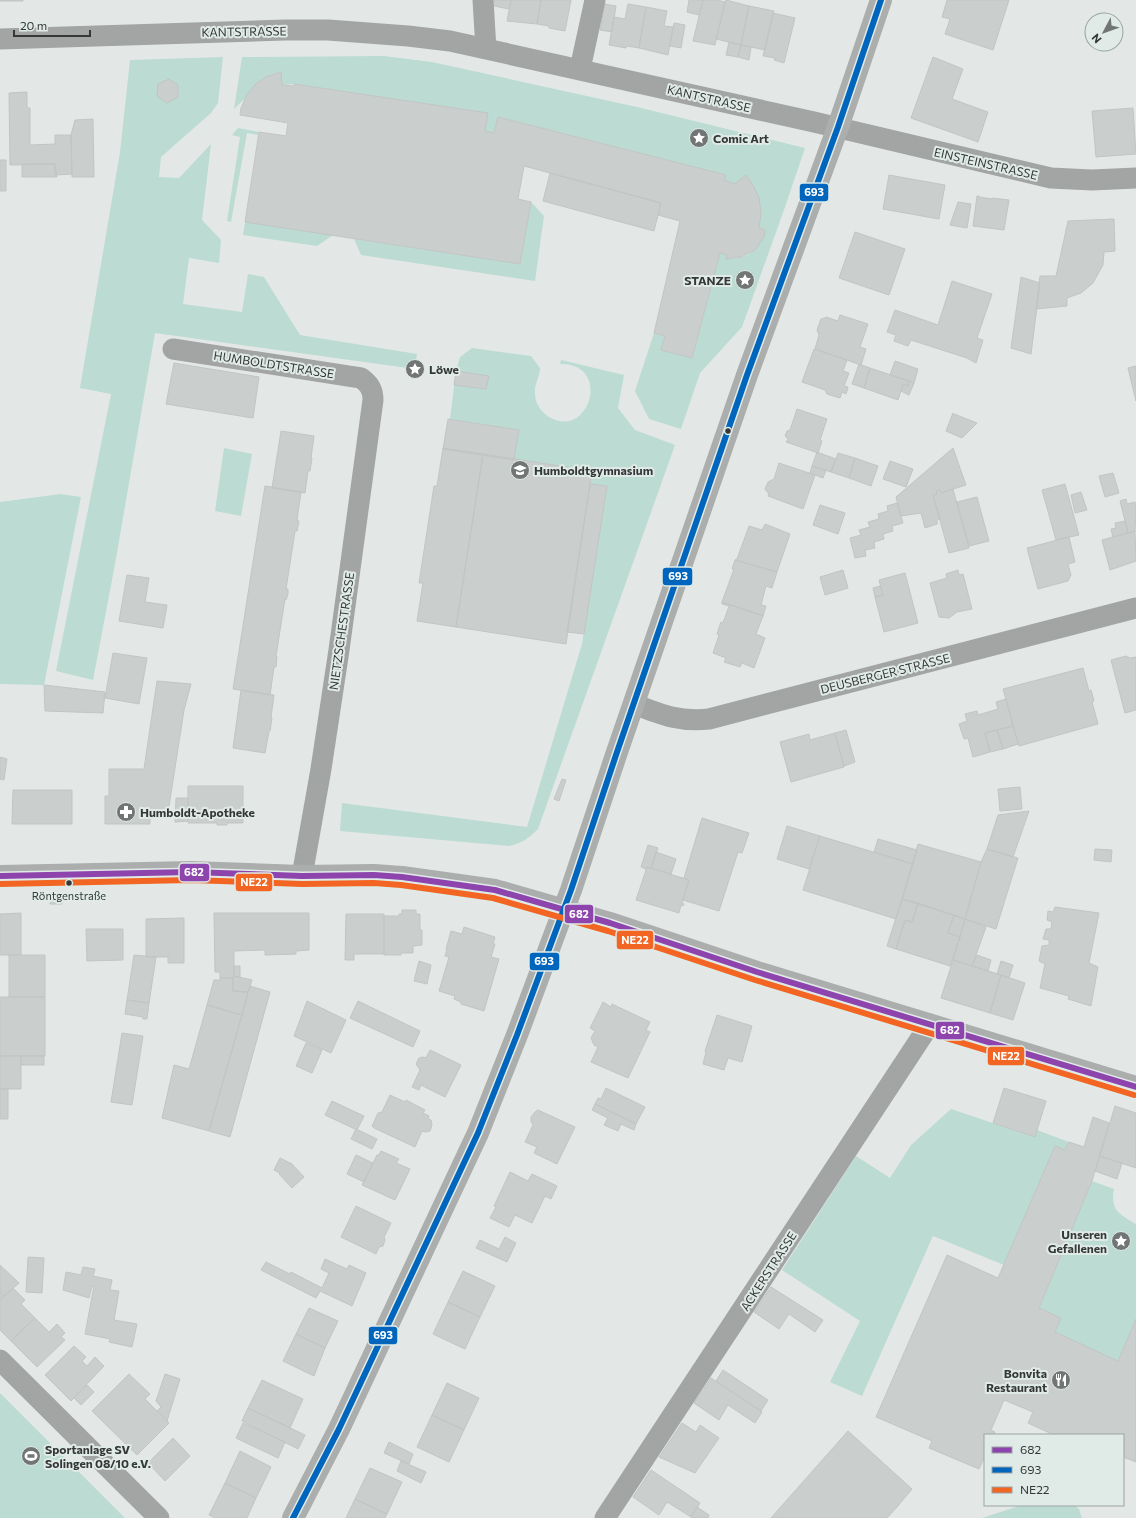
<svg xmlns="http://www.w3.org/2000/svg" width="1136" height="1518" viewBox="0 0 1136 1518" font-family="Commissioner,sans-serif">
<rect width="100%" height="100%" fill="#e3e8e7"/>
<!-- green -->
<path fill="#bcdbd3" d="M384 56 432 62 637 107 805 148 784 210 742 327 700 373 681 429 649 419 635 391 654 333 665 336 661 350 692 358 720 253 727 255V259C748 259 759 250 765 231L759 228C763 206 758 194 746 175L735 184 724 180 726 175 498 117 494 133 485 131 488 113 295 84 282 85 280 72C251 80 254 92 234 109L242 57Z
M223 57 218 103 211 113 161 157 159 177 179 178 211 144 202 220 221 240 219 263 189 258 183 304 242 312 248 274 264 277 300 335 417 354 415 369 155 333 115 564 93 680 56 671 111 394 80 388 120 152 130 60Z
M238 128 259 132 258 135 247 133 231 222 227 221 240 137 232 135Z
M531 202 544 216 535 281 361 255 354 239 520 264Z
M245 222 333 235 317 246 243 235Z
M472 348 531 356 540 368C540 377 534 384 535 394 535 403 541 412 549 417 589 441 613 363 560 364L561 360 624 375 618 408 635 430 675 445 538 829C529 838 521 844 509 846L340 831 342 803 527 827 582 644 607 486 590 484 592 471 514 460 519 430 450 419 456 371 460 357Z
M224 448 252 454 241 516 215 511Z
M61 494 81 497 44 685 0 684V502Z
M951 1109 1034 1137 1037 1130 1069 1142 1065 1150 1055 1146 1004 1265 933 1236 862 1396 830 1382 860 1321 782 1270 856 1156 890 1178 911 1145Z
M1092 1181 1114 1189C1110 1211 1120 1214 1136 1224V1319L1118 1361 1055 1332 1061 1318 1039 1308Z
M0 1393 125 1518H0Z
M1022 1505H1074L1079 1509 1082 1518H982Z"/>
<!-- building -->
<path fill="#cacecc" stroke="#c1c5c4" d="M0 0H23V1H0Z
M494 0H511L509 9 494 6Z
M511 0H541L537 24 507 21Z
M541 0H571L565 31 549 28V26L537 24Z
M689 0H703L699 15 687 12Z
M703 0H717L725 2 715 45 693 41Z
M726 0 749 6 741 45 716 39Z
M947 0H1009L993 50 945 34 950 19 942 17Z
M605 4 616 6 612 32 600 30Z
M628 4 646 7 639 48 627 46 626 48 609 45 614 17 625 19Z
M749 6 774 11 765 50 741 45Z
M646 7 667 11 664 26 673 27 668 55 639 48Z
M773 13 795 18 784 63 774 60 775 58 763 56Z
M674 23 685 25 681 48 670 46Z
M729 42 741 45 738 57 726 55Z
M741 45 751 47 749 60 738 57Z
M933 57 963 69 952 99 988 112 978 142 911 118Z
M281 72 282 85 294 86V84L488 113 485 131 494 133 498 117 726 175 724 180 735 184 746 175 755 189 759 198 761 213 759 228 765 230 764 237 755 250 741 257 726 259 727 255 720 253 692 358 661 350 665 336 654 333 680 221 658 215 661 203 524 166 518 199 531 202 520 264 245 222 259 132 286 136 288 123 240 115 241 108 247 94 257 83 266 77Z
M169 79 178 85V97L167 103 157 96 158 84Z
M27 92V108H30V145L55 144V135H71L72 174 55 175V164L10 165 9 93Z
M1133 108 1136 154 1096 157 1092 111Z
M93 119 94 177H72L71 135 75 120Z
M0 160H6V191H0Z
M22 164H55L57 177H22Z
M550 173 661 203 654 231 543 201Z
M889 175 945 185 939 219 883 209Z
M977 196H979V197L992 199V198L1009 200 1004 230 973 226Z
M958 202 971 204 967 228 950 225Z
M1114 219 1115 251 1104 252 1103 265 1093 283 1081 293 1067 298V306L1036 309 1040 276H1056L1068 221Z
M855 232 905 249 889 295 839 278Z
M1021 277 1040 283 1031 354 1011 348Z
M952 281 992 294 977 338 983 340 976 363 967 358 911 340 908 346 894 341 896 335 887 332 895 310 938 325Z
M840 315 868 324 860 347 866 349 861 365 815 349 819 335 817 330 821 319 825 318 826 317 838 321Z
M814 349 847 360 843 371 849 373 844 386 848 387 846 394 842 392 840 398 827 394 825 390 802 382Z
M895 361 918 369 914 383 890 375Z
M174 363 259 377 253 418 166 404Z
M859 364 870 368 864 388 852 384Z
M1136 366V401L1128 368Z
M870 368 909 381 908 386 903 384 898 400 864 388Z
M456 371 489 376 486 389 454 385Z
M909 381 914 383 909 395 901 391 903 384 908 386Z
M797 409 827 419 820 440 822 441 818 453 786 442 788 439 785 436 787 431 790 430Z
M953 413 954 414 977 423 962 438 946 431Z
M448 419 519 430 514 460 443 449Z
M281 431 314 436 311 458H312L310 471H308L305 493 272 488Z
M443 448 483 454 456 627 417 621 423 583H419L434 486H437Z
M953 448 966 485 941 493 940 490 936 491 937 494 933 495 940 519 937 520V524L925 528 921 513 901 516 896 497Z
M817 452 836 459 831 472 812 466Z
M838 453 855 458 849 478 831 472Z
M483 454 592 471 566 644 456 627Z
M855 458 878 466 871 486 849 478Z
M890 461 913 469 906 487 883 479Z
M779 463 815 475 803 509 768 496 769 494 765 489 768 482 774 479Z
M812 466 826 470 823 478 810 473Z
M1113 473 1119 493 1105 497 1099 476Z
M590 484 607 486 584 634 567 632Z
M1065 484 1079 535 1056 540 1042 490Z
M265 486 301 492 297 520 299 521 297 531H295L286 589H288V594L286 600 285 599 276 656 277 657 276 667H274L270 695 233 689Z
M953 489 969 548 949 553 933 495 937 494 936 491 940 490 941 493Z
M1081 492 1087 510 1075 513 1071 495Z
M977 497 989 541 969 546 957 502Z
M1126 499 1127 504 1135 502 1136 507 1135 532V531L1128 533 1120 501Z
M897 503 903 523 892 526 893 531 883 534 884 539 874 542 875 548 865 550 866 556 855 558 850 538 861 535 859 530 870 527 868 522 879 519 878 514 888 511 887 506Z
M820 505 845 513 838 534 813 525Z
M1125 521 1128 533 1113 537 1111 529 1116 528 1115 523Z
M765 524 790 534 777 572 735 560 737 559 749 526 762 530Z
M1135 531 1136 561 1110 570 1102 540Z
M1069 537 1075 562 1068 564 1071 575 1068 581 1038 589 1027 548Z
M735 560 777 572 772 588 766 586 761 605 766 606 763 616 722 602 734 569H732Z
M843 570 848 588 825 595 820 577Z
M958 570 959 575 963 574 972 609 957 612 949 618 939 617 930 583 947 578 946 574Z
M905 573 918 623 884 632 875 597 883 595 879 580Z
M127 575 149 578 145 602 167 605 163 628 119 621Z
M880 586 883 595 875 597 873 588Z
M722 602 763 616 756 634 765 638 754 668 742 663 740 667 724 662 726 658 713 653 719 635 717 634 721 622 723 623 729 606 722 604Z
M113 653 147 658 139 704 105 698Z
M1126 656 1130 658 1136 657V710L1125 713 1111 660Z
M1083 668 1089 691 1091 690 1094 701 1092 702 1098 724 1019 746 1003 689Z
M157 681 191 684 184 710 168 813 150 811V824H105V796H109V769H144Z
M44 685 105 692 103 713 45 711Z
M241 690 274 695 271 717 272 718 270 731H269L265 753 233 748Z
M1006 699 1013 726 985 733 990 752 973 757 968 738 964 739 959 724 967 721 965 714 977 711 978 715 998 709 996 702Z
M1013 726 1018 744 1003 749 997 730Z
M846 730 855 762 844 766 835 733Z
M997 730 1003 749 990 752 985 733Z
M835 733 844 767 791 782 780 742 809 734 810 740Z
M0 757 7 759 4 780 0 779Z
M562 779 566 780 559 801 554 799Z
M188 786H243V823H227V825H217V823H188Z
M1020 787 1022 809 1000 811 998 789Z
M13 790H72V824H12Z
M176 798H188V821L175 822Z
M1029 811 1013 857 987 849 998 815Z
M702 818 749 833 742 853 738 852 719 911 683 900 689 880 684 878Z
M787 826 820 836 809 869 777 859Z
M820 836 913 864 896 919 803 890Z
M878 839 917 850 913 864 874 852Z
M918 844 981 862 965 919 902 899Z
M648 845 658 848 651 868 647 867 646 869 641 867Z
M987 849 1018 858 996 929 965 919 981 862Z
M1095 849 1112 850 1111 862 1094 860Z
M656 852 676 859 671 874 651 868Z
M647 867 689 880 682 903 684 904 683 906 681 905 679 913 636 900Z
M50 899H62V904H50Z
M902 899 918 903 912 922 905 920 896 949 887 946Z
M918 903 954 915 948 933 960 937 950 966 896 949 905 920 912 922Z
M1055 907 1099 913 1089 963 1098 967 1091 1006 1068 999 1069 996 1040 988 1045 964 1039 961 1042 946 1049 945V940L1043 939 1046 929H1051L1052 922 1047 920 1048 911 1053 912Z
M402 910H416V914H420V930H422V945L413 946V953H401V955H384V916H399V914H402Z
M21 913V955H0V914Z
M214 913H309V950L296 951V954L265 955V950L234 951V978H220V972H215Z
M346 914H384V954H354V960H345Z
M954 915 965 919 960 937 948 933Z
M184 918V963H168V957H146V919Z
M965 919 986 927 972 966 953 960Z
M464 927 495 937 493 944H495L491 957 499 959 484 1011 461 1004V1002L454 999 455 996 439 991 449 957 445 956 447 949H446L451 931 462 934Z
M86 929H123V960L87 961Z
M9 955H45V997H9Z
M134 955 156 957 149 1003 127 1000Z
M977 955 991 960 988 971 972 966Z
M953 960 1001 975 990 1013 941 998Z
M419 961 431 965 427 984 414 981Z
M1001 961 1013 965 1009 978 997 974Z
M234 966H240V977L234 976Z
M1001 975 1025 983 1013 1020 990 1013Z
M234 976 252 980 248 992 233 991V978H234Z
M220 978H233V991L248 992 242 1015 207 1005 214 980H221Z
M250 986 270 992 230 1137 209 1131Z
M0 997H45V1056H0Z
M127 1000 149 1003 147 1019H143V1017L125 1014Z
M307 1001 346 1020 331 1053 294 1036Z
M358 1001 420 1031 413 1047 350 1018Z
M603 1002 611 1007 612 1004 650 1022 646 1030 650 1032 628 1078 591 1062 598 1047 594 1045 591 1038 595 1031 590 1028Z
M207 1005 242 1015 209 1131 162 1118 174 1065 189 1069Z
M717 1015 752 1026 742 1062 728 1058 724 1070 703 1064 706 1052 705 1051Z
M122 1033 143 1036 132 1105 111 1102Z
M306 1043 322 1050 312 1073 296 1066Z
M430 1050 461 1065 445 1097 421 1085 419 1090 412 1087 420 1070 416 1064 419 1058 423 1057 426 1058Z
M0 1056H21V1089H0Z
M21 1056H44V1065H21Z
M606 1088 645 1107 636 1124 595 1104 598 1098 601 1099Z
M1004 1088 1046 1101 1035 1137 993 1123Z
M0 1089H8V1119H0Z
M390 1095 405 1102 406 1100 425 1110 423 1113 429 1116 428 1119 431 1120 432 1125 430 1131 425 1132 422 1131 415 1147 374 1128 372 1126 378 1113 382 1112Z
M332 1101 364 1116 357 1130 325 1115Z
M595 1104 636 1124 634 1130 621 1124 618 1131 604 1125 608 1118 592 1110Z
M1115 1106 1136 1113V1168L1100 1156Z
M538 1110 575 1127 557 1164 534 1153 537 1147 525 1142 533 1125 531 1121V1117L535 1112Z
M1093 1117 1109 1123 1092 1181 1039 1308 1061 1318 1055 1332 1118 1361 1136 1319V1462L1123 1457V1435H1054L1028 1423 1033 1412 1004 1400 991 1430 995 1432 994 1435H985V1456L979 1469 929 1448 932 1441 876 1417 947 1255 998 1278 1055 1146 1065 1150 1069 1142 1084 1147Z
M356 1129 377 1139 372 1149 351 1139Z
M381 1151 399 1159 396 1163 410 1169 395 1200 362 1185 377 1155H379Z
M356 1155 373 1163 364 1182 347 1174Z
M1100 1156 1122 1163 1117 1179 1095 1171Z
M280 1158 290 1163H291L304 1177 292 1188 279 1174 280 1173 274 1170Z
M510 1172 528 1181 532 1174 557 1186 551 1199 545 1196 532 1223 515 1215 509 1227 490 1218 496 1207 494 1206Z
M356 1206 391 1223 384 1237 385 1240 383 1246 379 1247 376 1254 341 1237Z
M505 1237 516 1243 507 1262 476 1248 480 1240 499 1249Z
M28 1257 44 1258 42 1293 26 1292Z
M325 1259 347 1269 349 1265 366 1273 352 1306 320 1291 316 1298 261 1270 266 1262 290 1274 291 1272 322 1288 329 1273 321 1269Z
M0 1265 19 1283 4 1296 0 1292Z
M83 1267 95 1269 93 1276 112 1280 110 1290 119 1291 114 1320 137 1324 132 1347 109 1342 110 1339 85 1334 94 1286H92L89 1298 63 1290 66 1272 81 1275Z
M463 1271 495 1286 480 1317 448 1302Z
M771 1287 823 1320 815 1332 789 1314 779 1329 754 1312Z
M13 1288 25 1300 21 1304 35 1318 11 1341 0 1330V1300Z
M0 1292 4 1296 0 1300Z
M448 1302 480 1317 465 1349 433 1334Z
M309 1308 338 1321 325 1348 296 1334Z
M35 1318 49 1332 57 1324 65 1333 61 1337 65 1340 37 1367 11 1341Z
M296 1334 325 1348 314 1376 283 1361Z
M74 1346 86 1357 82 1361 87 1366 95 1357 104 1366 71 1401 45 1375Z
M723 1370 768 1400 761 1411 716 1381Z
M129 1374 150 1394 145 1399 169 1423 137 1455 92 1411Z
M165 1374 180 1379 167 1421 157 1411 161 1407 156 1401Z
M711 1378 762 1412 755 1423 728 1405 719 1420 694 1403Z
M262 1380 303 1399 290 1428 248 1408Z
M447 1383 479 1398 464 1430 432 1415Z
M87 1385 94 1392 81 1405 74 1398Z
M248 1408 305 1435 298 1449 242 1421Z
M432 1415 464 1430 449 1462 417 1447Z
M243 1423 285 1442 278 1458 236 1438Z
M682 1423 696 1432 700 1425 719 1438 695 1473 659 1457Z
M848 1431 912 1489 897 1507 887 1518H771Z
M173 1438 190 1456 165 1481 148 1463Z
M389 1442 413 1454 409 1464 384 1453Z
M240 1451 271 1467 256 1498 225 1483Z
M401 1461 426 1472 421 1483 397 1471Z
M370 1468 402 1482 387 1514 355 1499Z
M651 1470 700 1503 691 1517 667 1502 659 1515 633 1497Z
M225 1483 256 1498 247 1518H215L209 1515Z
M355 1499 387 1514 385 1518H346Z
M697 1507 709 1515 708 1518 701 1517V1518H693L691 1517Z"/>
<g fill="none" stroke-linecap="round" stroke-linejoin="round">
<!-- minor -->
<path stroke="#a3a5a5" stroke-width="21" d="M483 0 486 49
M0 39 285 30H328L408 36 450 41 814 122 1051 178 1092 180 1136 178
M580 69 595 0
M173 349 361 378C369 384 373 389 373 400L339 650 321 769 302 876
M634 704C662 715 679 722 709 719L1136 608
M0 1360 159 1518
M605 1518 930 1024"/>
<!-- secondary -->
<path stroke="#acaead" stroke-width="22" d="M0 876 191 872 302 876 374 875 402 877 495 890 610 923 757 972 1136 1087
M293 1518 339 1429 478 1133 517 1035 571 890 617 752 747 375 838 127 881 0"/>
<defs>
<path id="bus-1" d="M0 876 191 872 302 876 374 875 402 877 495 890 610 923 757 972 1136 1087"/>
<path id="bus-2" d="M293 1518 339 1429 478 1133 517 1035 571 890 617 752 747 375 838 127 881 0"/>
<path id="bus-3" d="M0 884 191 880 302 884 374 883 401 885 493 898 608 931 755 980 1134 1095"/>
</defs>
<!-- bus-1 casing -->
<use href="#bus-1" stroke="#e0ebe8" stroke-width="9"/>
<!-- bus-2 casing -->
<use href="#bus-2" stroke="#e0ebe8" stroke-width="9"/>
<!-- bus-3 casing -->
<use href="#bus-3" stroke="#e0ebe8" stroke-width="9"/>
<!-- bus-1 -->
<use href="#bus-1" stroke="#8e44ad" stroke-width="6"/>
<!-- bus-2 -->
<use href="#bus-2" stroke="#0065bd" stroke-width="6"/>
<!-- bus-3 -->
<use href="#bus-3" stroke="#f26522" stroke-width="6"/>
</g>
<!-- icons -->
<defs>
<symbol id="sight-disc" viewBox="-11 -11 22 22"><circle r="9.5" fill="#717675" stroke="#e0ebe8"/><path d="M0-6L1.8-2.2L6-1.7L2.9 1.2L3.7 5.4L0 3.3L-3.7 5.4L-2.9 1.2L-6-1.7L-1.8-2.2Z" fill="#fff"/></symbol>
<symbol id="school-disc" viewBox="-11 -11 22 22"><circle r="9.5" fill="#717675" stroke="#e0ebe8"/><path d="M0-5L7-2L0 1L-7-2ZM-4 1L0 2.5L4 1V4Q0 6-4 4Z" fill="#fff"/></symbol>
<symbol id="pharmacy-disc" viewBox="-11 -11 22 22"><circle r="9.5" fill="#717675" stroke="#e0ebe8"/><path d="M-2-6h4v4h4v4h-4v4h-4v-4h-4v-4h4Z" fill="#fff"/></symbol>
<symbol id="restaurant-disc" viewBox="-11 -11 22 22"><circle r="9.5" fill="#717675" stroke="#e0ebe8"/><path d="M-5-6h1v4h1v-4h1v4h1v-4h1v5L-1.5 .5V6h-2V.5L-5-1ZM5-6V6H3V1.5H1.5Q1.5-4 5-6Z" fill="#fff"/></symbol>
<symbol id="stadium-disc" viewBox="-11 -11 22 22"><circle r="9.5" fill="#717675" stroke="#e0ebe8"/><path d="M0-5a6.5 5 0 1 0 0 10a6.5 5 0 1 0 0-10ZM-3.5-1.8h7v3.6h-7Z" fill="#fff"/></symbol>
</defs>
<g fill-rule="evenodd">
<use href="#sight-disc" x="688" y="127" width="22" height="22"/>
<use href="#sight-disc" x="734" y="269" width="22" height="22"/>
<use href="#sight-disc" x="404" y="358" width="22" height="22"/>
<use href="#school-disc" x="509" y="459" width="22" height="22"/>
<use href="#pharmacy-disc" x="115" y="801" width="22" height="22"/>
<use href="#sight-disc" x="1110" y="1230" width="22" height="22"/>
<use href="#restaurant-disc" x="1050" y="1369" width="22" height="22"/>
<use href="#stadium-disc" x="20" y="1445" width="22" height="22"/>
</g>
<!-- markers -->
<g fill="#343837" stroke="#e0ebe8" stroke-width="1.5">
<circle cx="728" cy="431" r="3.5"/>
<circle cx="69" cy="883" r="3.5"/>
</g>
<g text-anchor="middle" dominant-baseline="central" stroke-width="4" stroke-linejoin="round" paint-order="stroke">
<!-- bus labels -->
<g font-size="11" fill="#343837" stroke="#e0ebe8">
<text x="69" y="895">Röntgenstraße</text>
</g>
<!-- street labels -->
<g font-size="12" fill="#343837" stroke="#e0ebe8">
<text transform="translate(244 31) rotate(-1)">KANTSTRASSE</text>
<text transform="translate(709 98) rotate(13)">KANTSTRASSE</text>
<text transform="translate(986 163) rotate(13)">EINSTEINSTRASSE</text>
<text transform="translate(274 364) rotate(9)">HUMBOLDTSTRASSE</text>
<text transform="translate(341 631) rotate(-82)">NIETZSCHESTRASSE</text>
<text transform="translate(885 673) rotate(-14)">DEUSBERGER STRASSE</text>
<text transform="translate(768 1271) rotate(-57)">ACKERSTRASSE</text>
</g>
<!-- poi labels -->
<g font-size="12" font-weight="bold" fill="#343837" stroke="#e0ebe8" text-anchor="start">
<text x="713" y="138">Comic Art</text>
<text x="731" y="280" text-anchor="end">STANZE</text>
<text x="429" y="369">Löwe</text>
<text x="534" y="470">Humboldtgymnasium</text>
<text x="140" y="812">Humboldt-Apotheke</text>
<text x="1107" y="1234" text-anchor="end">Unseren<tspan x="1107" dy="14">Gefallenen</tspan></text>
<text x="1047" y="1373" text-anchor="end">Bonvita<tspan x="1047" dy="14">Restaurant</tspan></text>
<text x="45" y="1449">Sportanlage SV<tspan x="45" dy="14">Solingen 08/10 e.V.</tspan></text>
</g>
</g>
<g stroke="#e0ebe8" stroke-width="1.5">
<rect x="799" y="183" width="30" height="19" rx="4" fill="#0065bd"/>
<rect x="662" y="567" width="31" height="19" rx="4" fill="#0065bd"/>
<rect x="179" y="863" width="31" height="19" rx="4" fill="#8e44ad"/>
<rect x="235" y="873" width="38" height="19" rx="4" fill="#f26522"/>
<rect x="564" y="904" width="30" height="20" rx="4" fill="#8e44ad"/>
<rect x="616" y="930" width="38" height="20" rx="4" fill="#f26522"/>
<rect x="529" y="952" width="31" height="19" rx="4" fill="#0065bd"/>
<rect x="935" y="1021" width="30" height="19" rx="4" fill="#8e44ad"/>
<rect x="987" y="1046" width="38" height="20" rx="4" fill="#f26522"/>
<rect x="368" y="1326" width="30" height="19" rx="4" fill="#0065bd"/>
</g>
<g font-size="11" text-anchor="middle" font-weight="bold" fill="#fff">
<text x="814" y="196">693</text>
<text x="678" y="580">693</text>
<text x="194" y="876">682</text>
<text x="254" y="886">NE22</text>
<text x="579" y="918">682</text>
<text x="635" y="944">NE22</text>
<text x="544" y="965">693</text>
<text x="950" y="1034">682</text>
<text x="1006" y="1060">NE22</text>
<text x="383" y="1339">693</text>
</g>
<!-- legend -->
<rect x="984" y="1434" width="140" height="72" fill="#e0ebe8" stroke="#9ba3a1"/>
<rect x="992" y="1447" width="20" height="6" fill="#8e44ad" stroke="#9ba3a1"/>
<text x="1020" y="1454" font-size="12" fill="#343837">682</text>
<rect x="992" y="1467" width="20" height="6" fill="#0065bd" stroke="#9ba3a1"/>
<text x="1020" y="1474" font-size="12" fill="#343837">693</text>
<rect x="992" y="1487" width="20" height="6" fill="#f26522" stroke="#9ba3a1"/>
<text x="1020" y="1494" font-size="12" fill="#343837">NE22</text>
<!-- north arrow -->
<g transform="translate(1104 32) rotate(229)"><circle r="19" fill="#e0ebe8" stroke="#9ba3a1"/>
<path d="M0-3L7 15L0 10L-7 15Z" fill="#717675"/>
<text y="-6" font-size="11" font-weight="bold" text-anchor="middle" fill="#343837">N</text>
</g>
<!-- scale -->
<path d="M14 30v6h76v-6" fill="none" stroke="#343837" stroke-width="2"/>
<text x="20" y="30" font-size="12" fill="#343837" stroke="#e0ebe8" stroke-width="3" paint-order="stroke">20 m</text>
</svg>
